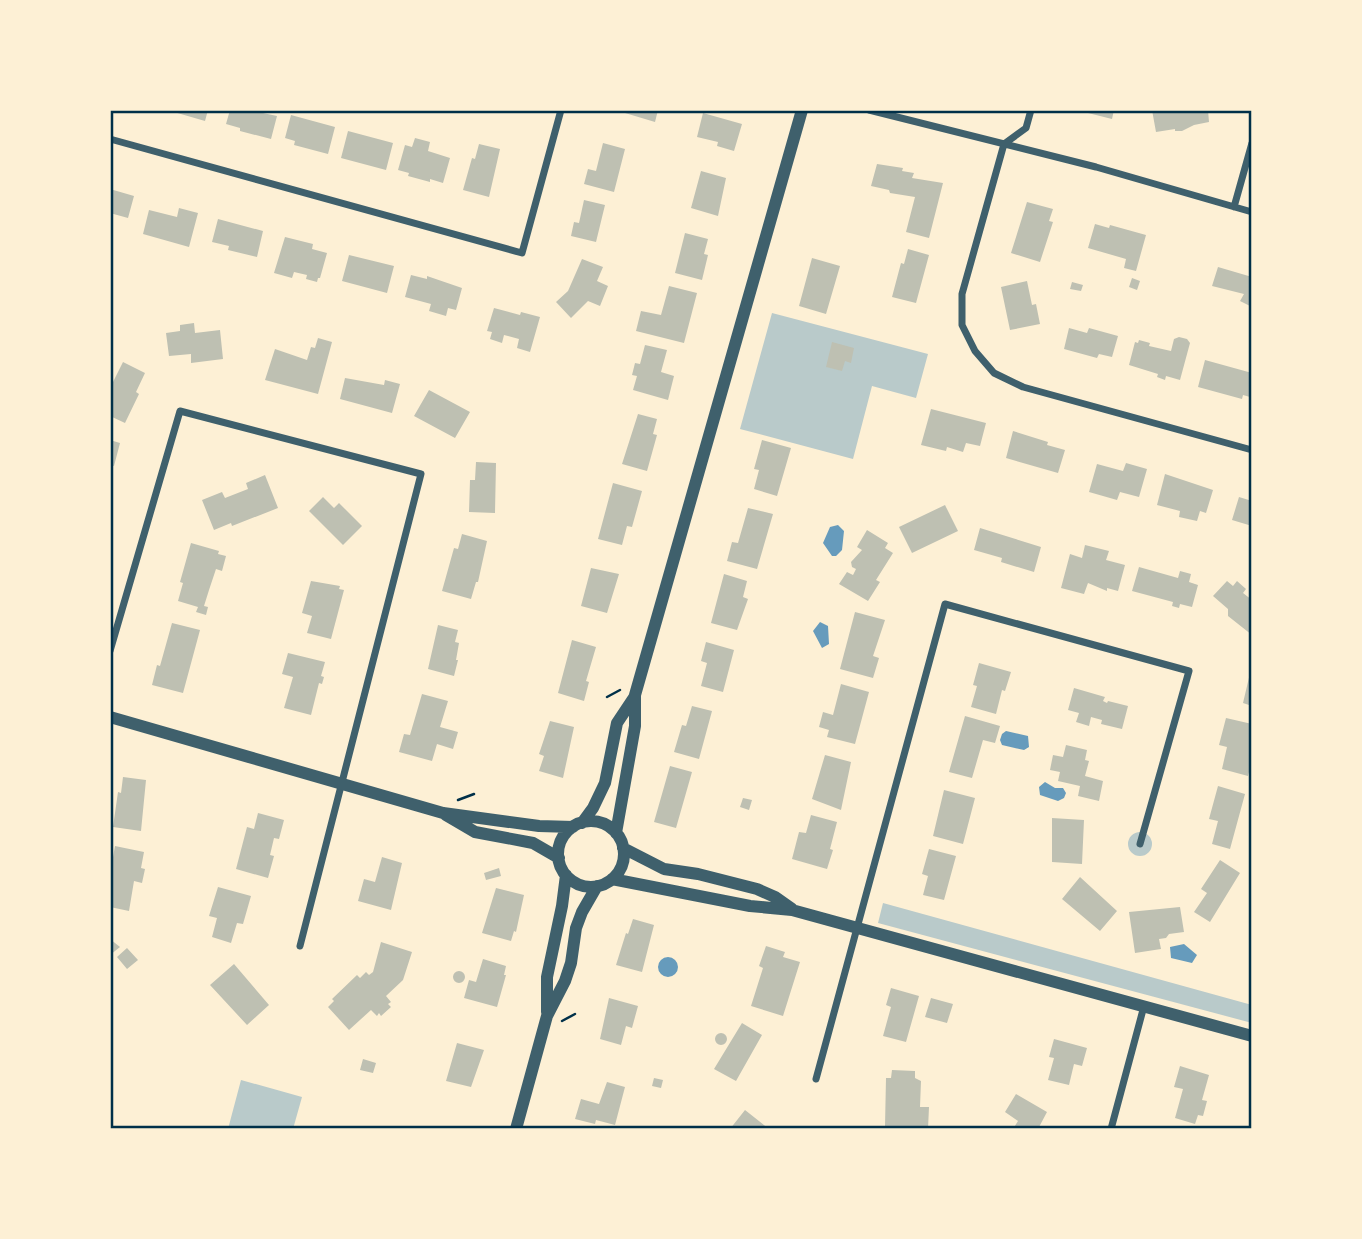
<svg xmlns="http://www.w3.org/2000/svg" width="1362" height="1239" viewBox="0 0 1362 1239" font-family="Cabin,sans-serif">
<rect width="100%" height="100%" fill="#fdf0d5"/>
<!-- green -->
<path fill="#b9caca" d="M772 313 928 354 916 398 872 386 853 459 740 429Z
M1128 844a12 12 0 1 1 24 0a12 12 0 1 1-24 0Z
M883 903 1252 1005V1023L878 923Z
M241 1080 302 1097 293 1129H228Z"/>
<!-- water -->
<path fill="#669bbc" d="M838 525 844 531 842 550 836 556H832L823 543 830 527Z
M820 622 828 626 829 644 822 648 813 631Z
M1006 731 1028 736 1029 747 1024 750 1002 745 1000 740 1002 734Z
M1045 782 1055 788H1063L1066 793 1064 798 1058 801 1040 795 1039 787Z
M1184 944 1197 955 1192 963 1171 958 1170 947Z
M658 967a10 10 0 1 1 20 0a10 10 0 1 1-20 0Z"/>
<!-- building -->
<path fill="#bec0b2" d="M167 110H208L205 121Z
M230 110H264L263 113 277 116 271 139 240 131V128L226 124Z
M615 110H658L655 122Z
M1088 110H1114L1112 119 1088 113Z
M1152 110H1208L1209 122 1194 125 1182 131H1175V129L1156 132Z
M703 113 742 124 734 151 717 146 718 142 697 137Z
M291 115 335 127 328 154 294 145 295 141 285 138Z
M348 131 393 143 386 170 341 158Z
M415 138 430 142 428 151 450 158 443 183 430 179V182L408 176 409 173 398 170 405 145 412 147Z
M603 143 625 149 614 192 584 184 588 169 596 171Z
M479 144 500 149 489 197 463 190 472 158 475 159Z
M877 164 903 168 902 171 914 173 912 178 943 183 929 238 906 232 915 197 890 193 889 190 871 186Z
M701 171 726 178 718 216 691 208Z
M110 189 134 196 128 218 110 213Z
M584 200 605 205 596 242 571 236 574 222 579 223Z
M1027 202 1053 209 1049 221 1053 222 1040 262 1011 253Z
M179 208 198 213 189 247 143 234 149 210 177 217Z
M218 219 263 231 257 257 228 250 229 246 212 242Z
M1095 224 1109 228 1110 225 1146 235 1136 271 1124 268 1126 259 1088 248Z
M685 233 708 239 704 254 708 255 702 280 675 273Z
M285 237 313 244 312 249 327 253 320 278H318L317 282 306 279 307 275 294 272 292 278 274 273Z
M908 249 929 255 916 303 892 297 901 263 904 264Z
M349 255 394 266 387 293 342 281Z
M812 258 840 266 826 314 799 306Z
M582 259 603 267 597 281 608 286 600 306 588 301 571 318 556 302 568 291Z
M1218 267 1252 277V307L1240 301 1244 294 1212 286Z
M411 275 427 279V276L462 288 456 310 448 308 446 316 429 311 431 304 405 297Z
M1132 278 1140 281 1137 290 1129 287Z
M1027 281 1032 305 1036 304 1040 324 1010 330 1001 287Z
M1072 282 1083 285 1081 291 1070 289Z
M669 286 697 293 684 343 636 331 641 311 661 315Z
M494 308 520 315 521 312 540 317 530 352 517 348 519 339 504 335 502 343 490 339 492 332 487 331Z
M194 323 195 333 220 330 223 359 191 363V354L169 356 166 333 180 331V325Z
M1069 328 1087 333 1089 328 1118 336 1112 357 1099 354 1097 358 1064 349Z
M1179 337 1187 339 1190 343 1180 380 1166 376 1165 380 1157 377 1158 374 1129 365 1135 342 1138 343 1139 340 1150 343 1149 346 1171 351 1174 339Z
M318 338 332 342 318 394 265 380 275 349 307 360 311 347 315 348Z
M832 342 854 348 851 363 845 361 842 371 826 367Z
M645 345 667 350 661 372 674 376 668 400 633 390 637 376 632 375 635 363 640 364Z
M1205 360 1252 373 1250 397 1243 395 1242 399 1198 387Z
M123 362 145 373 136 392 139 394 125 423 110 416V388Z
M345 378 384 385 385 380 400 384 392 413 340 399Z
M429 390 470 412 455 438 414 416Z
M931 409 986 423 980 446 966 443 963 452 947 447 946 451 921 445Z
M638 414 657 419 653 434 657 435 647 471 622 464Z
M1013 431 1048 442 1047 445 1065 450 1058 473 1006 458Z
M110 440 120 443 114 466 110 465Z
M762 440 791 448 777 496 754 489 759 470 754 469Z
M476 462 496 463 495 513 469 512 470 480H475Z
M1126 463 1147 469 1139 497 1120 492 1117 500 1089 492 1097 464 1123 471Z
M1165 474 1213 490 1206 513 1200 511 1197 521 1179 517 1180 511 1157 505Z
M265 475 278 508 232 526 231 523 214 530 202 500 222 492 225 498 248 489 246 483Z
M613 483 642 491 632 527 627 526 622 545 598 539Z
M323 497 334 508 339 503 362 526 343 545 309 511Z
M1239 497 1252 501V526L1232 520Z
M945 505 958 531 912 553 899 527Z
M748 508 773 514 757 569 727 561 732 542 738 543Z
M980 528 1041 547 1034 572 1001 562 1002 558 974 550Z
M867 530 888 543 885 548 893 553 876 580 880 582 868 601 839 584 847 572 853 575 856 569 852 567 851 562 862 550 857 547Z
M462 534 487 541 478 582H476L471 599 442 591 454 548 458 549Z
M191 543 219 551 218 554 226 556 222 571 216 569 209 590 204 606 208 607 206 615 196 612 198 607 178 601 183 583 180 582Z
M1085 545 1109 551 1106 560 1125 565 1118 591 1107 588V591L1088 583 1084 594 1061 588 1070 554 1082 558Z
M1139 567 1178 578 1180 571 1191 574 1189 582 1198 585 1192 607 1180 604 1179 608 1172 606 1173 602 1132 591Z
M591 568 619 574 607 613 581 606Z
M724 574 747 581 743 597 748 599 737 630 711 623Z
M311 581 340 586 339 589 344 590 331 639 307 633 312 616 302 613Z
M1227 581 1233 586 1237 581 1246 589 1243 593 1252 600V635L1228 616V609L1213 596Z
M855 612 885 620 873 656 879 658 873 678 840 669Z
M172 623 200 630 183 693 152 685 157 665 160 666Z
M438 625 458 630 455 642 459 643 456 660H458L454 676 428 669Z
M572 640 596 647 586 681 589 682 584 701 558 693Z
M706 642 734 650 723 692 701 686 707 663 701 661Z
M288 653 325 662 321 676 324 677 322 684 319 683 311 715 284 708 293 677 282 674Z
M979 663 1011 672 1005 691 1002 690 996 714 971 707 977 686 973 685Z
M1251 669 1252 670V706L1243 703Z
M841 684 869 692 855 744 827 737 829 730 819 727 823 712 833 715Z
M1074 688 1105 697 1103 701 1107 703 1108 701 1128 706 1122 729 1101 724 1102 720 1091 717 1089 726 1076 722 1079 713 1068 710Z
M422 694 448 701 440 727 458 732 453 749 437 744 432 761 399 752 404 734 410 735Z
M692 706 712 711 699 759 674 752 682 725 686 726Z
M965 716 1000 726 995 743 983 740 972 778 949 772Z
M1226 718 1252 724V760L1248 776 1222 769 1227 747 1219 745Z
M550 721 574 727 563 778 539 771 544 756 539 754Z
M1066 745 1087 750 1085 760 1089 761 1085 776 1103 781 1099 801 1078 796 1080 786 1058 781 1060 772 1050 770 1053 755 1063 757Z
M825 755 851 762 841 810 812 799Z
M670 766 692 772 676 828 654 822Z
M123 777 146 780 141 831 113 827 118 792 121 793Z
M1218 786 1245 794 1230 849 1212 844 1218 821 1209 819Z
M944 790 975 798 963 844 933 836Z
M743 798 752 800 749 810 740 807Z
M258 813 284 820 279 839 274 838 270 855 274 856 268 878 236 869 247 827 254 829Z
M811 815 837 822 830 849 833 850 827 869 792 859 799 832 806 833Z
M1052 818 1084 820 1082 864 1052 862Z
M115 846 144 852 141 868 145 869 142 883 134 881 129 911 110 907V874Z
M929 849 956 856 944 900 923 895 928 876 922 874Z
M382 857 402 863 391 910 358 901 364 879 375 882Z
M1220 860 1240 873 1210 922 1194 912 1207 893 1201 889Z
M499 868 501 876 486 880 484 873Z
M1080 877 1117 911 1100 931 1062 899Z
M218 887 251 896 243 924 237 923 231 943 212 937 217 918 209 916Z
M496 888 524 895 516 932 514 931 511 941 482 933Z
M1180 907 1184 932 1169 934 1166 938 1159 939 1161 949 1135 953 1129 912Z
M633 919 654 925 642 972 616 965 626 933 628 934Z
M110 939 120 947 110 955Z
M381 942 412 952 403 980 386 996 391 1002 388 1004 391 1007 381 1016 379 1013 377 1016 371 1010 349 1030 328 1007 334 1001 332 999 357 975 360 978 366 972 369 975 373 972Z
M766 946 785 952 783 957 800 962 783 1016 751 1006 763 968 759 966Z
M127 948 138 960 127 969 117 957Z
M483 959 506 966 504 975H506L497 1007 464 998 469 980 476 982Z
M234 964 269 1005 247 1025 210 985Z
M453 977a6 6 0 1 1 12 0a6 6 0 1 1-12 0Z
M891 988 919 996 906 1042 883 1036 891 1007 886 1005Z
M609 998 638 1006 632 1028 626 1026 621 1045 600 1039Z
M931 998 953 1004 947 1023 925 1017Z
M742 1023 762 1035 736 1081 714 1069Z
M715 1039a6 6 0 1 1 12 0a6 6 0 1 1-12 0Z
M1054 1039 1087 1048 1082 1066 1074 1064 1069 1085 1048 1080 1054 1058 1049 1057Z
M457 1043 484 1050 471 1087 446 1081Z
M363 1059 376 1063 373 1073 360 1070Z
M1180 1066 1209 1075 1202 1100 1207 1101 1203 1116 1198 1115 1195 1124 1175 1118 1183 1089 1174 1087Z
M892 1070 915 1071V1078L921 1081 920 1107H929L928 1129H889V1126H885L886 1078H891Z
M654 1078 663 1080 661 1088 652 1086Z
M607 1082 625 1087 615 1125 596 1120 595 1124 575 1119 581 1099 599 1104Z
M1016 1094 1047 1112 1038 1129H1013L1018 1121 1005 1112Z
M745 1110 769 1129H730Z"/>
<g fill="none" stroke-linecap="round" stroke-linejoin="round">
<!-- path -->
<path stroke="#003049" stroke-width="2.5" d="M607 697 620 690
M458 800 474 794
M562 1021 575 1014"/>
<!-- minor -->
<path stroke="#3f606c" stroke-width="7" d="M869 110 1096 167 1252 212
M1031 110 1026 128 1004 144 962 294V325L975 351 994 373 1023 387 1252 450
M110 139 522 253 561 110
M1234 207 1252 143
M110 651 180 411 421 474 300 946
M816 1079 945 604 1189 671 1140 844
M1111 1129 1144 1006"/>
<!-- tertiary -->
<path stroke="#3f606c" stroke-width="12" d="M110 717 443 813 539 826 573 827
M446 815 475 832 533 843 559 858
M558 854a33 33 0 1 1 66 0a33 33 0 1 1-66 0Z
M582 823 593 808 605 783 617 723 635 696
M616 833 635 726V695L802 110
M623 848 664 869 698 874 757 889 775 897 792 909
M612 879 750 906 792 910 1252 1036
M547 1012V977L562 906 566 875
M516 1129 547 1016 565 981 571 963 576 928 582 912 597 886"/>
</g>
<!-- border -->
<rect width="1362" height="1239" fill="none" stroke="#fdf0d5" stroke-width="224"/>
<rect x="112" y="112" width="1138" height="1015" fill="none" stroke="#003049" stroke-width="2.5"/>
</svg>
